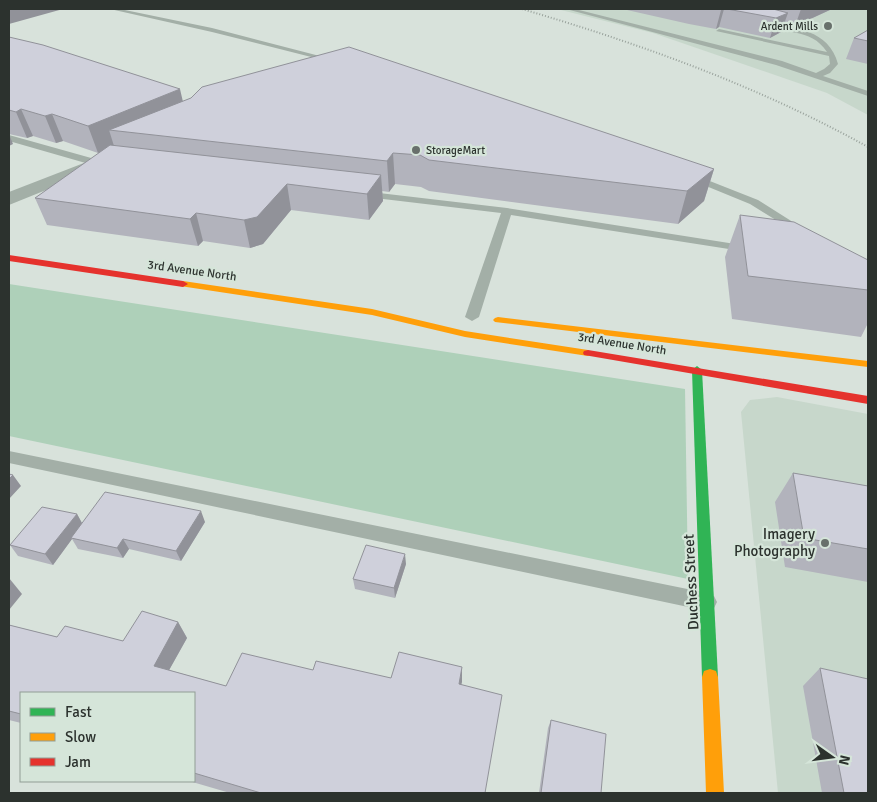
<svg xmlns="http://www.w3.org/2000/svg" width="877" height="802" viewBox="0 0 877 802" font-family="Signika,sans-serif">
<rect width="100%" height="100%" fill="#d8e2db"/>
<!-- built -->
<path fill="#c7d7cb" d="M557 9H868V115L827 93 653 33Z
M777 397 868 414V793H778L741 412 750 400Z"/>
<!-- green -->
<path fill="#aed0b9" d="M9 284 685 389 688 579 9 436Z"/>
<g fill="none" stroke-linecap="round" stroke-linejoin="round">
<!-- lane -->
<path fill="#a3afa7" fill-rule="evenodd" d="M110 9H120L212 28 339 61 335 63 212 32Z
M566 9H575L782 61 816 73 824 69 830 64 829 56 716 31 719 29 827 52C810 26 782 36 761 24L764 22C794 28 829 29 838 64L830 73 823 76 868 91V96L776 65Z
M9 135 109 163 111 165 106 168 96 166 9 141Z
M692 174 758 200 807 231 805 233H797L750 204 689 179 687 177Z
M362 191 507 208 748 246 754 249 748 252 511 215 479 317 472 321 465 317 501 213 358 196V192Z
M9 451 707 593 714 596 717 602 714 608 707 611 9 463Z"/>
<!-- street -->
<path fill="#a3afa7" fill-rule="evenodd" d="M102 156 108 157 111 161 108 165 9 205V192Z"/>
<!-- fast -->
<path fill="#30b455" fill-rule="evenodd" d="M697 366 702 370 718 677 716 683 710 685 704 683 702 677 692 370Z"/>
<!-- slow -->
<path fill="#ff9f0a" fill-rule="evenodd" d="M183 281 372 309 465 331 588 350 593 353 588 356 465 337 372 315 180 286V282Z
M498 317 868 361V367L495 322 493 320 495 318Z
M710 669 716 671 718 677 724 793H706L702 677 704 671Z"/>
<!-- jam -->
<path fill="#e5322d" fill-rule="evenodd" d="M9 255 183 281 188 284 183 287 9 261Z
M588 350 868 396V404L584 355 583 353 584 351Z"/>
<!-- rail -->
<path stroke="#99a29c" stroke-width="2" stroke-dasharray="1 2" stroke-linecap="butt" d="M522 9C641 44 760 87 868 147"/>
</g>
<!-- wall -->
<path fill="#b2b3bc" d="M627 9H832L795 26 784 24 781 32 770 38 719 27 716 29 689 24 627 10Z
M868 30V64L846 59 854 38Z
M9 37 183 101 714 169 704 201 678 224 429 191 421 187 395 184 389 192 382 191 383 201 369 220 291 210 263 244 250 248 203 241 198 246 47 225 35 198 101 152 98 153 63 141 56 143 33 136 27 138 9 134Z
M740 215 868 260V323L861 337 732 319 725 257Z
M793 473 868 486V582L785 567 775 502Z
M77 514 82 523 205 522 181 561 129 549 123 558 78 549 72 539 53 565 18 556 10 545Z
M406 564 395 598 355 589 353 579Z
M178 622 187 638 169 670 226 686 313 670 391 678 462 667 461 684 485 793H230L189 781H194V693H21V723L9 720V625L57 637 123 641Z
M820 668 868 793H822L803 686Z
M551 720 601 793H539L548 728Z"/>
<!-- shaded-wall -->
<path fill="#919299" d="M9 9H63L9 24Z
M724 9 719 27 716 29 721 10Z
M801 9H832L795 26Z
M788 13 781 32 770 38 776 18Z
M180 89 186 115 109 130 114 146 98 153 88 126Z
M21 109 33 136 27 138 16 112Z
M52 114 63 141 56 143 45 116Z
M9 134 13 144 9 146Z
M393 153 395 184 389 192 387 161Z
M714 169 704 201 678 224 687 191Z
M381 175 383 201 369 220 367 194Z
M287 184 291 210 263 244 250 248 244 220Z
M196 213 203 241 198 246 190 219Z
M13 475 21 486 9 499V479Z
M201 511 205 522 181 561 176 551Z
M77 514 83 525 71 538 72 539 53 565 45 554Z
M123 539 129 549 123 558 117 548Z
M405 554 406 564 395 598 394 588Z
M9 578 22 594 9 610Z
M178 622 187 638 163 681 154 666Z
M462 667V682L458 698 459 684Z"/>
<!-- building -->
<path fill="#cfd0db" stroke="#919299" d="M727 9H773L788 13 776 18Z
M868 30V41L854 38Z
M9 37 43 45 180 89 88 126 52 114 45 116 21 109 16 112 9 110Z
M349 47 714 169 687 191 429 160 420 155 393 153 387 161 109 130 191 98 202 87Z
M110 145 381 175 367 194 287 184 257 217 244 220 196 213 190 219 35 198Z
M740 215 794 222 868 260V290L748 276Z
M793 473 868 486V549L804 538Z
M9 474 13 475 9 479Z
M105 492 201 511 176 551 123 539 117 548 71 538Z
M42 507 77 514 45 554 10 545Z
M366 545 405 554 394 588 353 579Z
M142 611 178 622 154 666 226 686 242 653 313 670 316 661 391 678 399 652 462 667 459 684 502 695 485 793H261L194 773V693H21V714L9 711V625L57 637 65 626 123 641Z
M820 668 868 679V793H844Z
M551 720 606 734 601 793H541Z"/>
<!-- markers -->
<g fill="#68706b" stroke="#d5e5d9" stroke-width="2">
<circle cx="828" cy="26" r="5"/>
<circle cx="416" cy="150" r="5"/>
<circle cx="825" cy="543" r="5"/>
</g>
<g text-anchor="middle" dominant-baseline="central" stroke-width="4.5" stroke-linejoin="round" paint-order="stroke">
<!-- far-poi labels -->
<g font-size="11" fill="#2c322e" stroke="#d5e5d9" text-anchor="end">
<text x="818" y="26">Ardent Mills</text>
<text x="426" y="150" text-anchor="start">StorageMart</text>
</g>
<!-- street labels -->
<g font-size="12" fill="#2c322e" stroke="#d5e5d9">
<text transform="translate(192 271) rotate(8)">3rd Avenue North</text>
<text transform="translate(622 344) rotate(9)">3rd Avenue North</text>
</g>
<!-- near-poi labels -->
<g font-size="15" fill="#2c322e" stroke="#d5e5d9" text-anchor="end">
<text x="815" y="534">Imagery<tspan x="815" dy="17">Photography</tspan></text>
</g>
<!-- near-street labels -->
<g font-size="15" fill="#2c322e" stroke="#d5e5d9">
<text transform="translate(691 582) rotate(-93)">Duchess Street</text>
</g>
</g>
<!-- border -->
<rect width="877" height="802" fill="none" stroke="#2c322e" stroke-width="20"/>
<!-- legend -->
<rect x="20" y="692" width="175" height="90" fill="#d5e5d9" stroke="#919d95"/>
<rect x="30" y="708" width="25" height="8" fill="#30b455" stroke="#919d95"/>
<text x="65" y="717" font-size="15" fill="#2c322e">Fast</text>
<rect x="30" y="733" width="25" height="8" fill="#ff9f0a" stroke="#919d95"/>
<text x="65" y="742" font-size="15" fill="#2c322e">Slow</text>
<rect x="30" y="758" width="25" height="8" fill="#e5322d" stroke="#919d95"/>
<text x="65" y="767" font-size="15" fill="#2c322e">Jam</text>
<!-- north arrow -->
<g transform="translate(832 757) rotate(104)" stroke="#d5e5d9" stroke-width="4" paint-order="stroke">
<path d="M0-4L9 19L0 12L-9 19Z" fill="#2c322e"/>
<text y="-8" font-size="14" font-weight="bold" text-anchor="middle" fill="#2c322e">N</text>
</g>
</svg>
